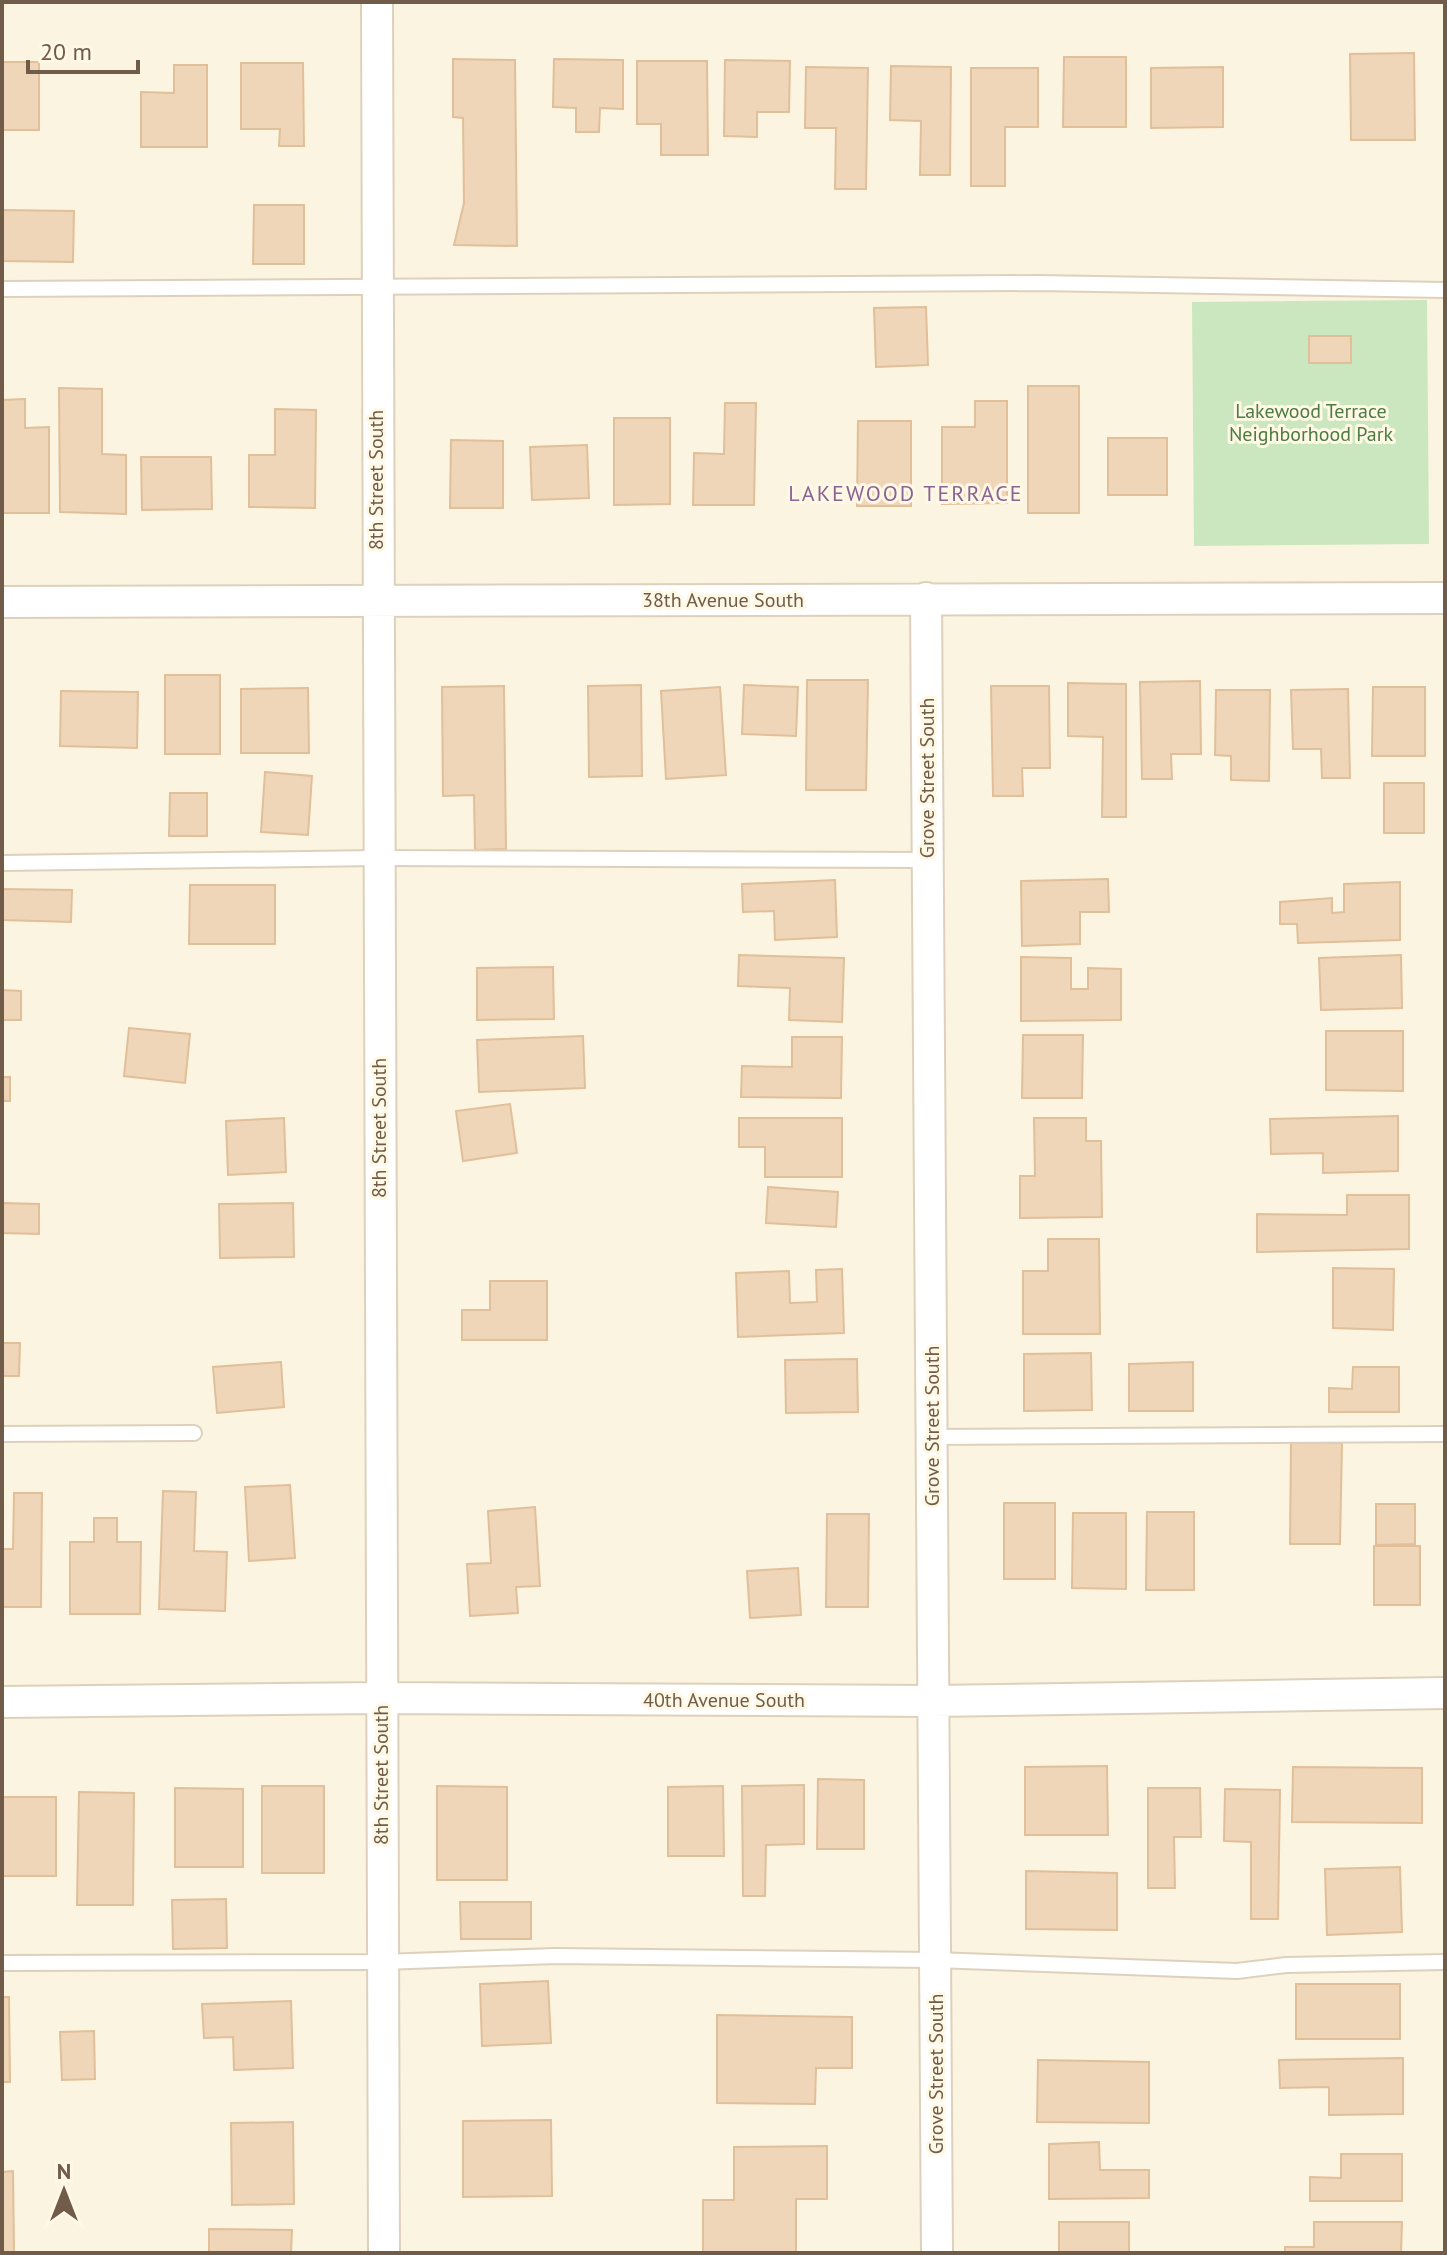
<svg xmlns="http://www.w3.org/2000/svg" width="1447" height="2255" viewBox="0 0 1447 2255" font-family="'PT Sans',sans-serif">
<rect width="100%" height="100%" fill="#fbf4e0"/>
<!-- green -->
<path fill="#cae7bf" d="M1427 300 1429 544 1194 546 1192 302Z"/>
<!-- building -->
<path fill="#efd6b8" stroke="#e1bf99" stroke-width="2" d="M1414 53 1415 140H1351L1350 54Z
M1064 57H1126V127H1063Z
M453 59 515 60 517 246 454 245 464 203 463 118 453 117Z
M554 59 623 60V109L600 108 599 132H576V108L553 107Z
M725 60 790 61 789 112H757V137L724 136Z
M637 61H707L708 155H661V124H637Z
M2 62H39V130H2Z
M241 63H303L304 146H279L280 129H241Z
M174 65H207V147H141V92L174 93Z
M891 66 951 67 950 175H920L921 121 890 120Z
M806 67 868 68 866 189H835L836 128H805Z
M1223 67V127L1151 128V68Z
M971 68H1038V127H1005V186H971Z
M254 205H304V264H253Z
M2 210 74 211 73 262 2 261Z
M926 307 928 365 876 367 874 308Z
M1309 336H1351V363H1309Z
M1028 386H1079V513H1028Z
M59 388 102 389V454L126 455V514L60 512Z
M25 399V428L49 427V513H2V400Z
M975 401H1007V503L942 504V427H975Z
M725 403H756L754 505H693L694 453 724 454Z
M275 409 316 410 315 508 249 507V455H275Z
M614 418H670V504L614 505Z
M858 421H911V506H857Z
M1108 438H1167V495H1108Z
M451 440 503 441V508H450Z
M587 445 589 498 532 500 530 447Z
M141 457H211L212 509 142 510Z
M165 675H220V754H165Z
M807 680H868L866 790H806Z
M1200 681 1201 754H1171L1172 779H1142L1140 682Z
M1068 683 1126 684V817H1102L1103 737 1068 736Z
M641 685 642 776 589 777 588 686Z
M744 685 798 687 796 736 742 734Z
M504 686 506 849 475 850 474 795 443 796 442 687Z
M991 686H1049L1050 768H1022L1023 796H993Z
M720 687 726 775 666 779 661 691Z
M1373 687H1425V756H1372Z
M308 688 309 753H241V689Z
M1348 689 1350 778H1322L1321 749H1293L1291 690Z
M1216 690H1270L1269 781 1231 780V756L1215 755Z
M61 691 138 692 137 748 60 746Z
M265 772 312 776 308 835 261 832Z
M1384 783H1424V833H1384Z
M170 793H207V836H169Z
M1108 879 1109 912H1080V944L1022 946 1021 881Z
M835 880 837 937 775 940 774 911 743 912 742 884Z
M1400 882V940L1298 943 1297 924H1280V902L1332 898V913L1344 912V884Z
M190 885H275V944H189Z
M2 889 72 890 71 922 2 920Z
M739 955 844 958 842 1022 789 1020 790 988 738 986Z
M1401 955 1402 1008 1321 1010 1319 958Z
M1021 957 1071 958V989H1088V968L1121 969V1020L1021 1021Z
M553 967 554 1019 477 1020V968Z
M2 990 21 991V1020H2Z
M129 1028 190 1034 185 1083 124 1076Z
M1326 1031H1403V1091L1326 1090Z
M1023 1035H1083L1082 1098H1022Z
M583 1036 585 1088 479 1092 477 1040Z
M792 1037H842L841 1098 741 1097 742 1066 792 1067Z
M2 1077H10V1101H2Z
M510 1104 517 1153 463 1161 456 1111Z
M1398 1116V1171L1323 1173V1153L1271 1154 1270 1119Z
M284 1118 286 1172 228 1175 226 1121Z
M739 1118H842V1177H765V1147H739Z
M1034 1118H1086V1141H1101L1102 1217 1020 1218V1176H1035Z
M768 1187 838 1192 836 1227 766 1223Z
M1347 1195H1409V1249L1257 1252V1214L1347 1215Z
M2 1203 39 1204V1234L2 1233Z
M293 1203 294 1257 220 1258 219 1204Z
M1048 1239H1099L1100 1334H1023V1271H1048Z
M1333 1268 1394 1269 1393 1330 1333 1328Z
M842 1269 844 1333 738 1337 736 1273 789 1271 790 1303 817 1302 816 1270Z
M490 1281H547V1340H462V1310H490Z
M2 1343H20L19 1376H2Z
M1091 1353 1092 1410 1024 1411V1354Z
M857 1359 858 1412 786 1413 785 1360Z
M281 1362 284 1407 217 1413 213 1367Z
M1193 1362V1411H1129V1364Z
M1353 1367H1399V1412H1329V1388L1352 1389Z
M1291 1443H1342L1340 1544H1290Z
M290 1485 295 1558 249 1561 245 1487Z
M163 1491 196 1492 194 1551 227 1552 225 1611 159 1609Z
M14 1493H42L41 1607H2V1549H13Z
M1004 1503H1055V1579H1004Z
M1376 1504H1415V1544L1376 1545Z
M535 1507 540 1586 516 1587 518 1613 470 1616 467 1564 491 1563 488 1511Z
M1147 1512H1194V1590H1146Z
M1073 1513H1126V1589L1072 1588Z
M827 1514H869L868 1607H826Z
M94 1518H117V1542H141L140 1614H70V1542H94Z
M1374 1546H1420V1605H1374Z
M798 1568 801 1615 750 1618 747 1571Z
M1107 1766 1108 1835H1025V1767Z
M1293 1767 1422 1768V1823L1292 1822Z
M818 1779 864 1780V1849H817Z
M804 1785V1844L766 1845 765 1896H743L742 1786Z
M262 1786H324V1873H262Z
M437 1786 507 1787V1880H437Z
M723 1786 724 1856H668V1787Z
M175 1788 243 1789V1867H175Z
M1148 1788H1200L1201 1837H1174L1175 1888H1148Z
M1225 1789 1280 1790 1278 1919H1251V1842L1224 1841Z
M79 1792 134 1793 133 1905H77Z
M2 1797H56V1876H2Z
M1400 1867 1402 1932 1327 1935 1325 1869Z
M1026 1871 1117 1873V1930L1026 1929Z
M226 1899 227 1948 173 1949 172 1900Z
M460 1902H531V1939H461Z
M548 1981 551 2043 482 2046 480 1984Z
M1296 1984H1400V2039H1296Z
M2 1997H9L10 2082H2Z
M291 2001 293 2068 234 2070 233 2037 204 2038 202 2004Z
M717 2015 852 2017V2068H816L815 2104 717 2103Z
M94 2031 95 2079 62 2080 60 2032Z
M1403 2058V2114L1329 2115V2087L1280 2088 1279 2060Z
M1038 2060 1149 2062V2123L1037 2122Z
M551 2120 552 2196 463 2197V2121Z
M293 2122 294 2204 232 2205 231 2123Z
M1099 2142 1100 2170H1149V2198L1049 2199V2144Z
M827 2146V2199H796V2252L703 2253V2200H734V2147Z
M1341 2154H1402V2201H1310V2177L1341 2178Z
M13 2171 14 2253H2V2172Z
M1059 2222H1129V2253H1059Z
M1314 2222H1402L1401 2253H1285V2247H1314Z
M209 2229 292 2230 291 2253H209Z"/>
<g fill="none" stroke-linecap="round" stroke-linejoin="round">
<defs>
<path id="service" d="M2 289 1038 283 1445 290
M2 863 377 858 928 860
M2 1434 194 1433
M932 1437 1445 1434
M2 1963 382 1962 555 1956 935 1960 1237 1971 1286 1965 1445 1962"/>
<path id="minor" d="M377 2 384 2253
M926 598 937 2253
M2 602 1445 598
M2 1702 381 1698 934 1701 1445 1693"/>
</defs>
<!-- service casing -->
<use href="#service" stroke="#ded1bc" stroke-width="18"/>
<!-- minor casing -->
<use href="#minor" stroke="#ded1bc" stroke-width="34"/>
<!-- service -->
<use href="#service" stroke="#fff" stroke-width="14"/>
<!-- minor -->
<use href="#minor" stroke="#fff" stroke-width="30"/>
</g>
<g text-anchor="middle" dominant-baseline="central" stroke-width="6" stroke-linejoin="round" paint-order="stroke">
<!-- park labels -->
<g font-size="20" fill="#4c7b43" stroke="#fef8e5">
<text x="1311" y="411">Lakewood Terrace<tspan x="1311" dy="23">Neighborhood Park</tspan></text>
</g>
<!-- street labels -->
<g font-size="20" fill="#705c48" stroke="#fef8e5">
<text transform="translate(376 480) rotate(-90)">8th Street South</text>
<text x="723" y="600">38th Avenue South</text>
<text transform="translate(927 778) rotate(-90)">Grove Street South</text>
<text transform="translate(379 1128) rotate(-90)">8th Street South</text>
<text transform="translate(932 1426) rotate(-90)">Grove Street South</text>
<text x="724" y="1700">40th Avenue South</text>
<text transform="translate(381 1775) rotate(-90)">8th Street South</text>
<text transform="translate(936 2074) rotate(-90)">Grove Street South</text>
</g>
<!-- neighbourhood labels -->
<g font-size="22" letter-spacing="2" fill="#8b6494" stroke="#fef8e5">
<text x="906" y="493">LAKEWOOD TERRACE</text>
</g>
</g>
<!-- border -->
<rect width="1447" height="2255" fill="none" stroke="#705c48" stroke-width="8"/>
<!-- north arrow -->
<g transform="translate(64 2191)" stroke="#fef8e5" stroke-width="6" paint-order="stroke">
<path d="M0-6L14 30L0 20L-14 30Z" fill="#705c48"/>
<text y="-12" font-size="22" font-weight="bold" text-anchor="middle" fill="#705c48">N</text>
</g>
<!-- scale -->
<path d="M28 60v12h110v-12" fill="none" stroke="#705c48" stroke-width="4"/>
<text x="40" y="60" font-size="24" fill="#705c48" stroke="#fef8e5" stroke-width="6" paint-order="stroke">20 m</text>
</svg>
